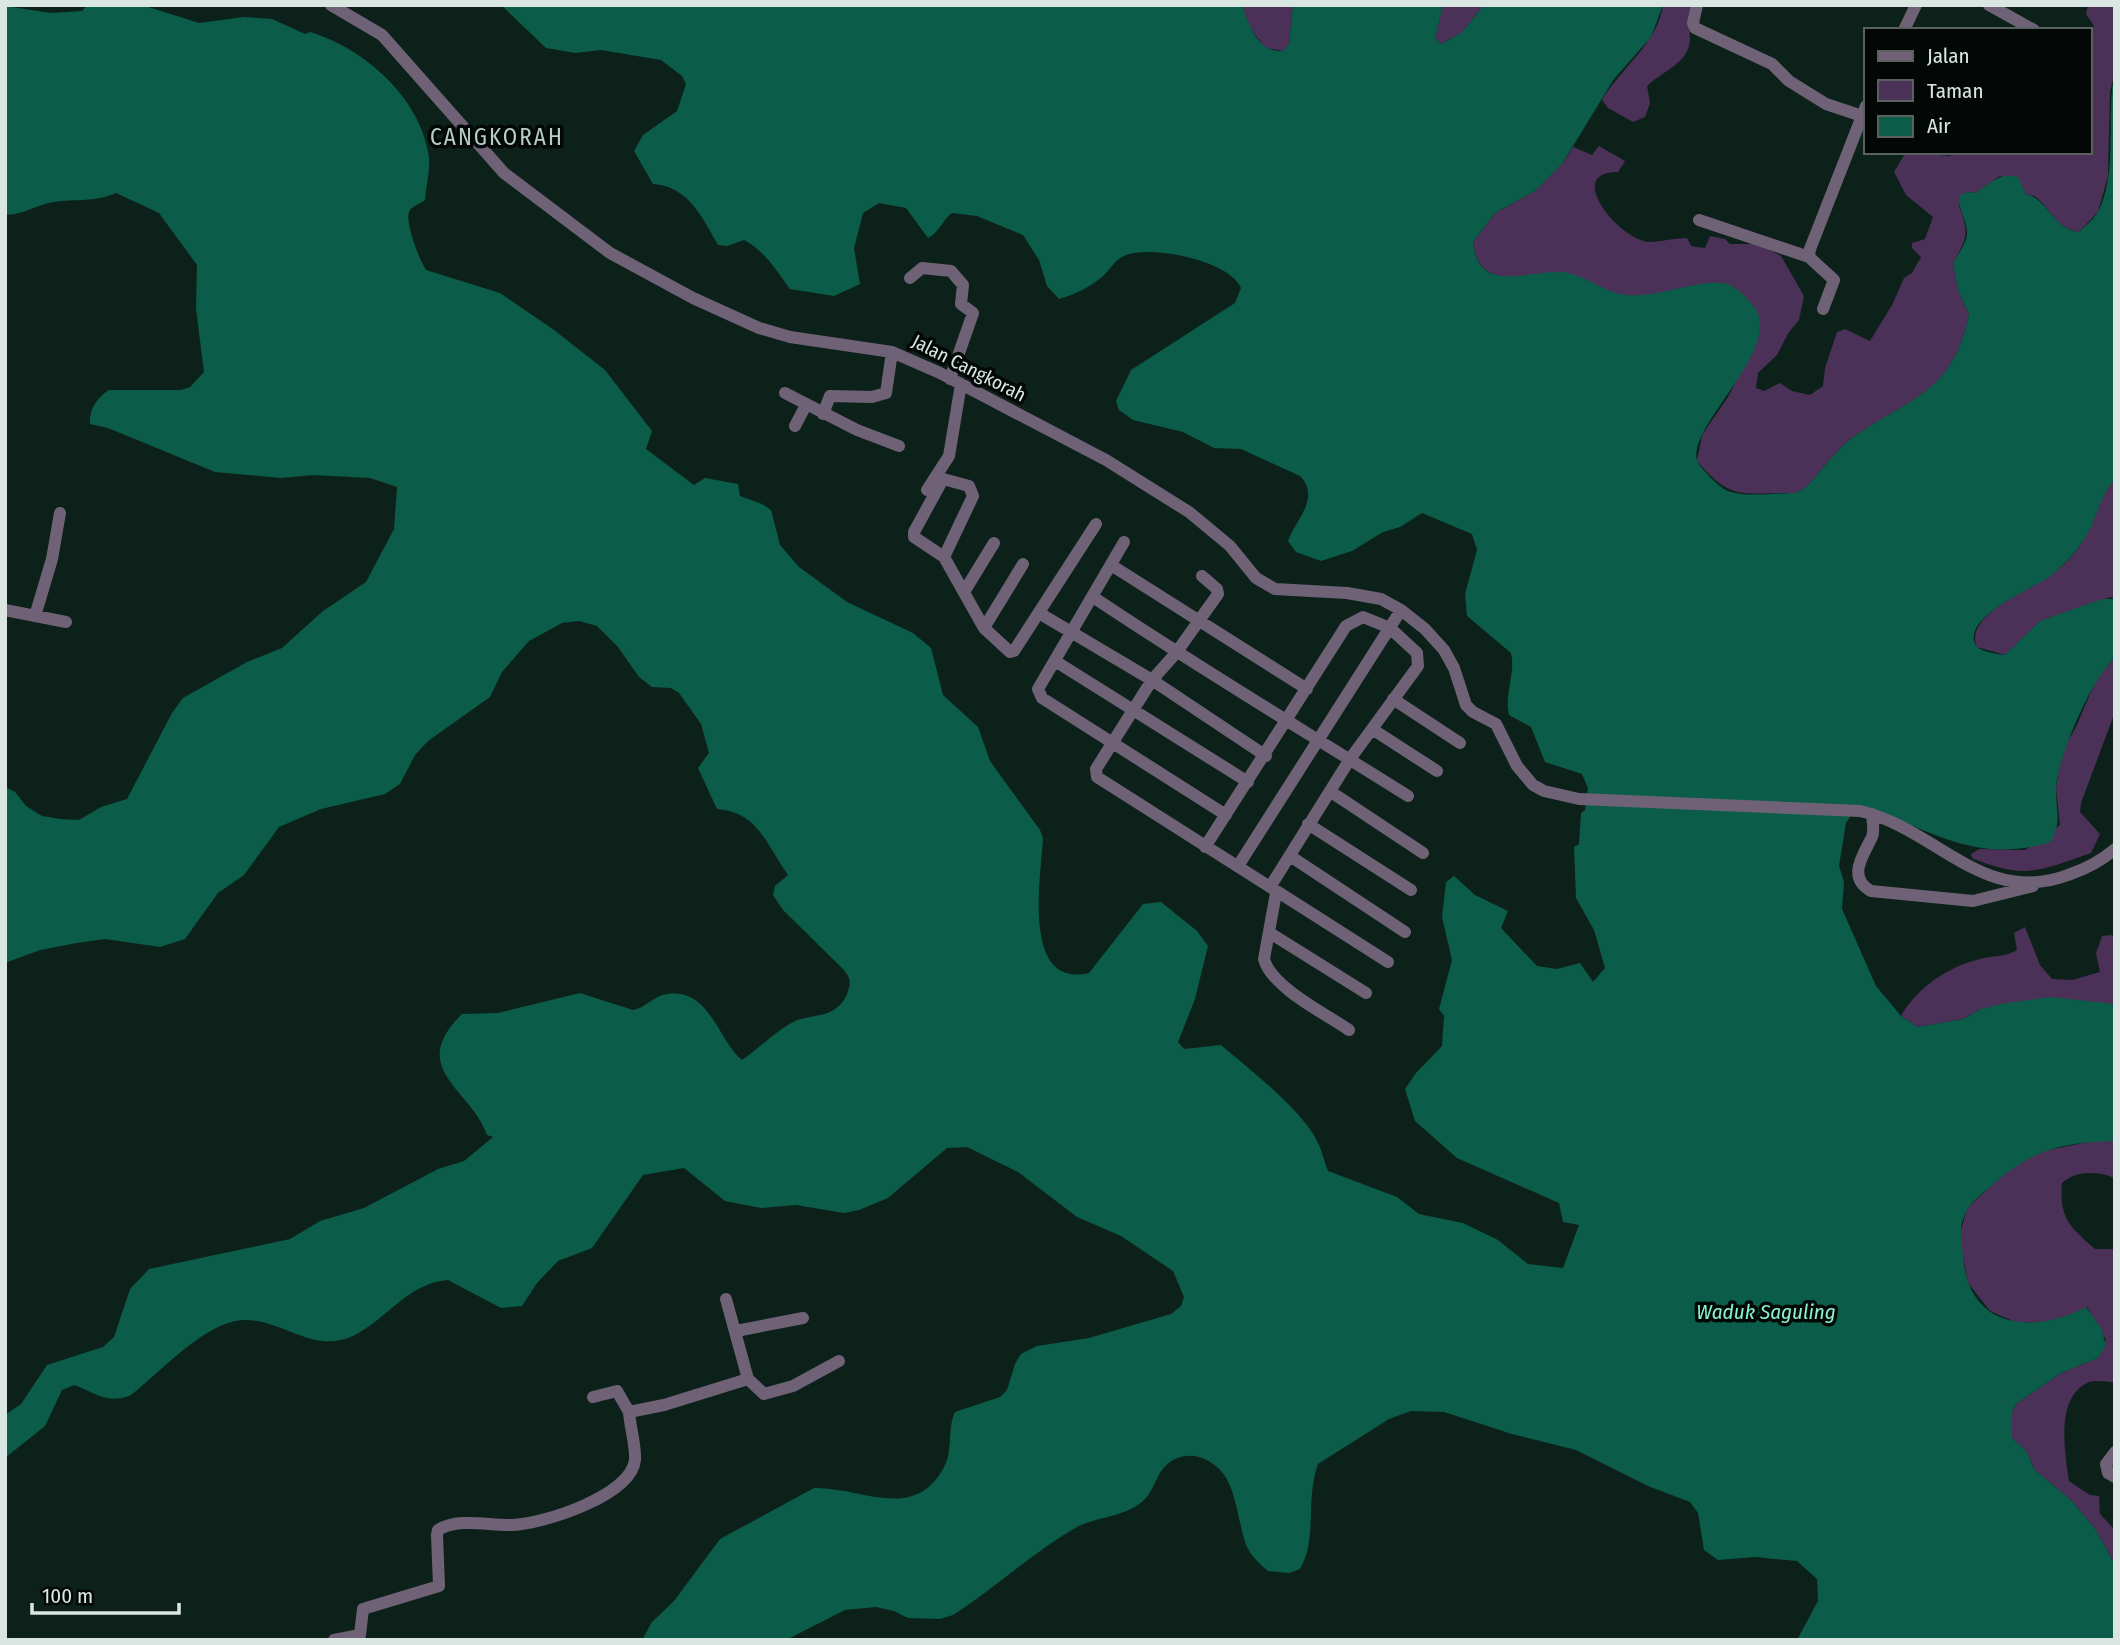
<svg xmlns="http://www.w3.org/2000/svg" width="2120" height="1645" viewBox="0 0 2120 1645" font-family="'Fira Sans Condensed',sans-serif">
<rect width="100%" height="100%" fill="#0d211b"/>
<!-- green -->
<path fill="#4b3057" d="M1242 5H1293L1289 44 1283 51 1265 48 1249 26Z
M1443 5H1484L1462 32 1442 44 1435 38Z
M1663 5H1701L1689 29C1696 61 1666 68 1647 86L1650 103 1645 117 1633 122 1608 108 1602 100C1620 69 1658 43 1663 5Z
M2088 5H2115V71L2110 92 2108 176 2098 212 2079 232C2057 229 2052 211 2037 198 2029 192 2036 199 2027 194 2018 189 2010 181 2000 176L1976 193 1967 192 1959 205C1969 234 1968 237 1953 263L1958 290 1969 314C1954 393 1910 398 1852 438 1833 452 1821 473 1804 489L1795 493C1744 492 1732 503 1697 461L1702 435 1728 397 1757 340 1715 283C1682 289 1642 302 1608 292 1595 288 1583 276 1569 274 1532 269 1479 297 1473 242L1495 213 1535 191 1562 164 1573 147 1592 155 1599 146 1625 161 1618 172C1563 172 1619 239 1648 242 1660 242 1674 238 1687 238L1691 246 1705 248 1710 236 1725 239 1730 244H1760L1781 256 1804 296 1799 320 1789 332 1777 355 1758 373 1756 388 1764 391 1780 383 1792 391 1810 395 1823 386 1825 368 1837 332 1845 329 1870 341 1892 305 1904 278 1912 273 1921 257 1912 248V243L1925 239 1933 217 1906 195 1894 172 1906 152 1950 156 1953 152H2090V32L2094 26 2086 14Z
M2115 479V599L2111 597 2040 621 2005 655 1977 647C1963 616 2028 591 2048 577 2060 570 2079 550 2085 537 2095 517 2099 496 2115 479Z
M2115 658V712L2081 803 2080 812 2100 834 2091 853C2039 871 2025 880 1972 858L1971 854 1979 849 2025 850 2060 825 2056 789 2061 753 2076 727 2098 675Z
M2025 927 2040 965 2052 979 2072 980 2100 972 2096 953 2102 936 2111 935 2115 938V1004L1981 1009 1963 1019 1918 1027 1901 1016C1917 988 1947 967 1980 959 1994 955 2003 958 2017 950L2014 933Z
M2093 1141H2115V1178C2098 1171 2076 1170 2062 1183 2059 1218 2070 1227 2095 1249H2115V1382C2106 1382 2094 1379 2087 1383 2055 1399 2065 1453 2069 1481L2090 1495 2099 1496 2100 1514 2115 1530V1565L2096 1530 2072 1501 2034 1469 2027 1452 2012 1438V1412L2016 1404 2061 1373 2098 1358 2106 1340 2087 1307 2062 1320 2043 1323 2015 1322 1990 1311 1968 1283 1959 1238 1967 1208 2015 1164 2039 1152Z"/>
<!-- water -->
<path fill="#0b5c49" d="M87 5H142L199 23 244 17 272 19 305 34 310 32C364 48 421 98 429 157 430 171 426 187 425 200 421 203 413 206 410 210 403 219 420 261 426 270L500 293 554 330 605 370 652 431 646 449 694 485 705 478 738 484 740 496 762 504 771 510 780 545 799 567 847 602 913 633 931 648 943 695 978 727 990 761 1040 830 1043 838C1041 877 1021 989 1089 973L1143 904 1161 902 1197 931 1208 946 1195 999 1178 1042 1184 1049 1221 1045C1247 1067 1303 1111 1317 1141 1322 1150 1324 1161 1328 1171L1397 1197 1419 1214 1463 1223 1498 1240 1528 1264 1563 1268 1579 1225 1563 1222 1559 1203 1457 1158 1415 1121 1405 1089 1416 1073 1442 1046 1444 1016 1439 1009 1452 960 1442 917 1446 882 1454 876 1475 895 1508 911 1501 928 1537 966 1557 969 1580 963 1593 982 1605 968 1594 930 1576 898 1574 847 1579 844 1581 813 1585 810 1588 788 1582 774 1545 762 1531 727 1509 715C1504 694 1516 673 1511 653L1467 616 1465 594 1477 550 1472 534 1422 513 1400 527 1383 532 1352 551 1321 561 1296 552 1288 541C1296 519 1321 498 1300 476L1241 449 1214 448 1183 432 1133 420 1119 410 1116 401 1131 370 1235 303 1241 288C1230 261 1153 245 1126 255 1115 259 1110 270 1102 277 1088 288 1076 294 1059 299L1047 286 1039 260 1023 235 977 216 952 213C942 220 940 232 928 238L906 208 879 203 863 213 854 248 860 284 834 296 790 289C776 270 765 251 744 240L727 246 718 245C702 217 688 186 653 184L634 151 643 135 677 111 686 84 682 76 661 60 601 50 575 53 546 48 501 5H1242C1249 25 1258 53 1283 51L1289 44 1293 5H1443L1435 38 1442 44 1462 32 1484 5H1663L1651 37 1614 79 1562 164 1535 191 1495 213 1473 242C1478 295 1527 270 1562 272 1585 274 1603 293 1627 295 1659 298 1690 281 1722 283 1734 284 1743 294 1751 303 1790 344 1688 423 1697 460 1699 466 1706 472 1710 477 1715 482 1723 490 1731 492 1750 497 1776 493 1795 493L1804 489C1821 473 1833 452 1852 438 1909 398 1954 393 1969 314L1958 290 1953 263C1958 254 1968 242 1967 231 1966 218 1958 209 1959 196L1967 192 1976 193C1991 182 1999 173 2018 177L2026 194C2049 200 2053 229 2079 232 2085 226 2094 219 2098 212 2119 171 2105 115 2115 71V479C2098 497 2097 522 2083 541 2075 553 2061 568 2049 577 2033 588 1977 611 1974 635 1971 652 1993 653 2005 655L2040 621 2102 599H2115V658C2092 677 2056 760 2056 790 2056 813 2062 820 2051 842 1969 866 1930 826 1857 806L1846 823 1839 866 1844 882 1842 909 1876 986 1901 1016 1918 1027 1963 1019 1981 1009 2001 1004 2050 997 2115 1004V1141C2060 1142 2030 1151 1989 1188 1982 1194 1971 1202 1967 1210 1957 1230 1962 1238 1963 1256 1968 1329 2033 1335 2086 1307L2101 1328 2106 1345 2098 1358 2061 1373 2016 1404 2012 1412V1438L2027 1452 2034 1469 2072 1501 2096 1530 2115 1565V1640H1797L1818 1601 1817 1579 1797 1561 1755 1557 1718 1560 1704 1550 1698 1513 1690 1502 1648 1486 1576 1450 1512 1434 1444 1412 1411 1411 1389 1419 1318 1464C1305 1499 1318 1538 1300 1569L1289 1573 1268 1571C1261 1565 1252 1557 1247 1547 1238 1526 1237 1484 1218 1468 1206 1457 1191 1452 1175 1459 1156 1468 1156 1490 1143 1501 1123 1518 1097 1516 1075 1528 1031 1554 995 1588 953 1615L940 1619 908 1618 894 1611 876 1607 845 1610 786 1640H642L652 1622 674 1601 720 1539 814 1488C862 1487 916 1524 945 1465 953 1449 947 1429 955 1412L1000 1397 1007 1390 1015 1364 1021 1354 1037 1346 1089 1338 1171 1314 1181 1306 1184 1297 1173 1271 1121 1236 1077 1217 1018 1172 967 1147 947 1148 888 1198 859 1210 844 1213 796 1205 761 1208 725 1201 684 1168 643 1175 592 1248 558 1261 537 1283 522 1306 501 1308 448 1280C408 1283 386 1320 353 1336 310 1356 277 1313 235 1321 199 1329 159 1373 131 1395 108 1405 96 1393 74 1385L62 1390 45 1426 5 1458V1415L21 1404 47 1365 103 1347 114 1337 130 1289 149 1269 290 1239 320 1221 364 1208 438 1169 464 1161 493 1137 487 1135C471 1089 406 1069 462 1014L498 1013 580 993 633 1010C646 1008 653 996 667 994 710 988 717 1039 742 1060 758 1049 774 1033 791 1023 812 1012 835 1021 847 994 851 983 851 978 843 969L783 910 773 895 775 886 788 875C766 844 758 812 717 809L698 768 709 753 701 724 679 693 671 688 652 687 639 677 618 647 597 626 579 621 562 623 529 641 502 672 490 697 428 741 415 755 400 784 385 794 321 809 279 827 244 875 218 893 185 939 160 947 105 939 77 943 40 950 5 963V787L15 792 26 806 42 816 60 819 79 820 101 807 127 799 172 713 183 698 247 662 282 648 323 611 366 582 394 529 397 487 370 478 313 475 281 478 215 472 108 428 90 424C89 410 97 397 109 390H181L190 387 204 372 196 309 197 265 159 213 116 193C97 202 75 199 54 202 37 204 24 215 5 215V6L51 13 82 11Z"/>
<g fill="none" stroke-linecap="round" stroke-linejoin="round">
<!-- minor -->
<path stroke="#706276" stroke-width="12" d="M331 5 382 35 504 173 610 253 693 298 759 328 790 337 892 352 940 373 1106 460 1189 512 1230 546 1256 578 1275 589 1347 593 1381 599 1401 610 1425 629 1444 650 1454 668 1466 705 1473 712 1496 724 1517 766 1533 785 1544 791 1579 799 1860 811C1936 828 1983 907 2068 875 2086 869 2100 862 2115 849
M1697 5 1693 23 1695 28 1772 64 1789 81 1826 104 1862 116
M1989 5 2034 30
M1904 30 1916 5
M1699 220 1809 257
M910 278 922 268 951 271 963 285 961 304 973 313 950 379
M1823 309 1834 280 1809 257 1810 249 1866 106
M785 393 857 430 899 446
M823 414 830 396 872 397 886 393 892 352
M795 426 806 405
M927 490 949 456 961 384
M1124 542 1038 689 1042 698 1226 815
M944 557 914 537V532L943 479 969 486 973 496 944 557 984 628
M1023 564 984 628 1010 652 1014 651 1096 524
M1111 565 1307 689
M1202 576 1217 589 1218 594 1176 653 1152 680 1096 769 1097 777 1388 962
M964 592 994 543
M1093 597C1196 666 1303 730 1408 796
M5 610 66 622
M1039 613 1152 680 1266 756
M35 616 52 559 60 513
M1055 661 1248 782
M1393 699 1460 743
M1372 729 1437 771
M1331 792 1423 853
M1872 814C1872 821 1875 830 1872 837 1864 854 1846 877 1871 891L1973 901 2033 886
M1308 824 1411 890
M1205 847 1346 626 1363 617 1390 628 1417 653 1418 666 1350 759 1270 887
M1290 856 1405 932
M1238 866 1401 610
M1276 893 1264 959C1271 987 1326 1014 1349 1030
M1270 933 1366 993
M726 1299 748 1379 764 1394 793 1386 839 1361
M736 1331 803 1318
M593 1397 617 1391 629 1412 664 1405 748 1379
M2115 1452 2106 1464 2108 1473 2115 1477
M334 1640 360 1635 363 1609 439 1586 437 1535 438 1530C459 1517 489 1526 512 1525 543 1524 631 1496 635 1460 636 1446 630 1427 629 1412"/>
</g>
<g text-anchor="middle" dominant-baseline="central" stroke-width="7" stroke-linejoin="round" paint-order="stroke">
<!-- street labels -->
<g font-size="19" fill="#dae6e2" stroke="#030806">
<text transform="translate(969 368) rotate(27)">Jalan Cangkorah</text>
</g>
<!-- water labels -->
<g font-size="21" font-style="italic" fill="#89f2d1" stroke="#030806">
<text x="1766" y="1312">Waduk Saguling</text>
</g>
<!-- quarter labels -->
<g font-size="23" letter-spacing="2" fill="#b5cdc4" stroke="#030806">
<text x="497" y="137">CANGKORAH</text>
</g>
</g>
<!-- border -->
<rect width="2120" height="1645" fill="none" stroke="#dae6e2" stroke-width="14"/>
<!-- legend -->
<rect x="1864" y="28" width="228" height="126" fill="#030806" stroke="#59615e" stroke-width="2"/>
<rect x="1878" y="51" width="35" height="10" fill="#706276" stroke="#59615e" stroke-width="2"/>
<text x="1927" y="63" font-size="21" fill="#dae6e2">Jalan</text>
<rect x="1878" y="80" width="35" height="21" fill="#4b3057" stroke="#59615e" stroke-width="2"/>
<text x="1927" y="98" font-size="21" fill="#dae6e2">Taman</text>
<rect x="1878" y="116" width="35" height="21" fill="#0b5c49" stroke="#59615e" stroke-width="2"/>
<text x="1927" y="133" font-size="21" fill="#dae6e2">Air</text>
<!-- scale -->
<path d="M32 1603v10h147v-10" fill="none" stroke="#dae6e2" stroke-width="3.5"/>
<text x="42" y="1603" font-size="21" fill="#dae6e2" stroke="#030806" stroke-width="5" paint-order="stroke">100 m</text>
</svg>
